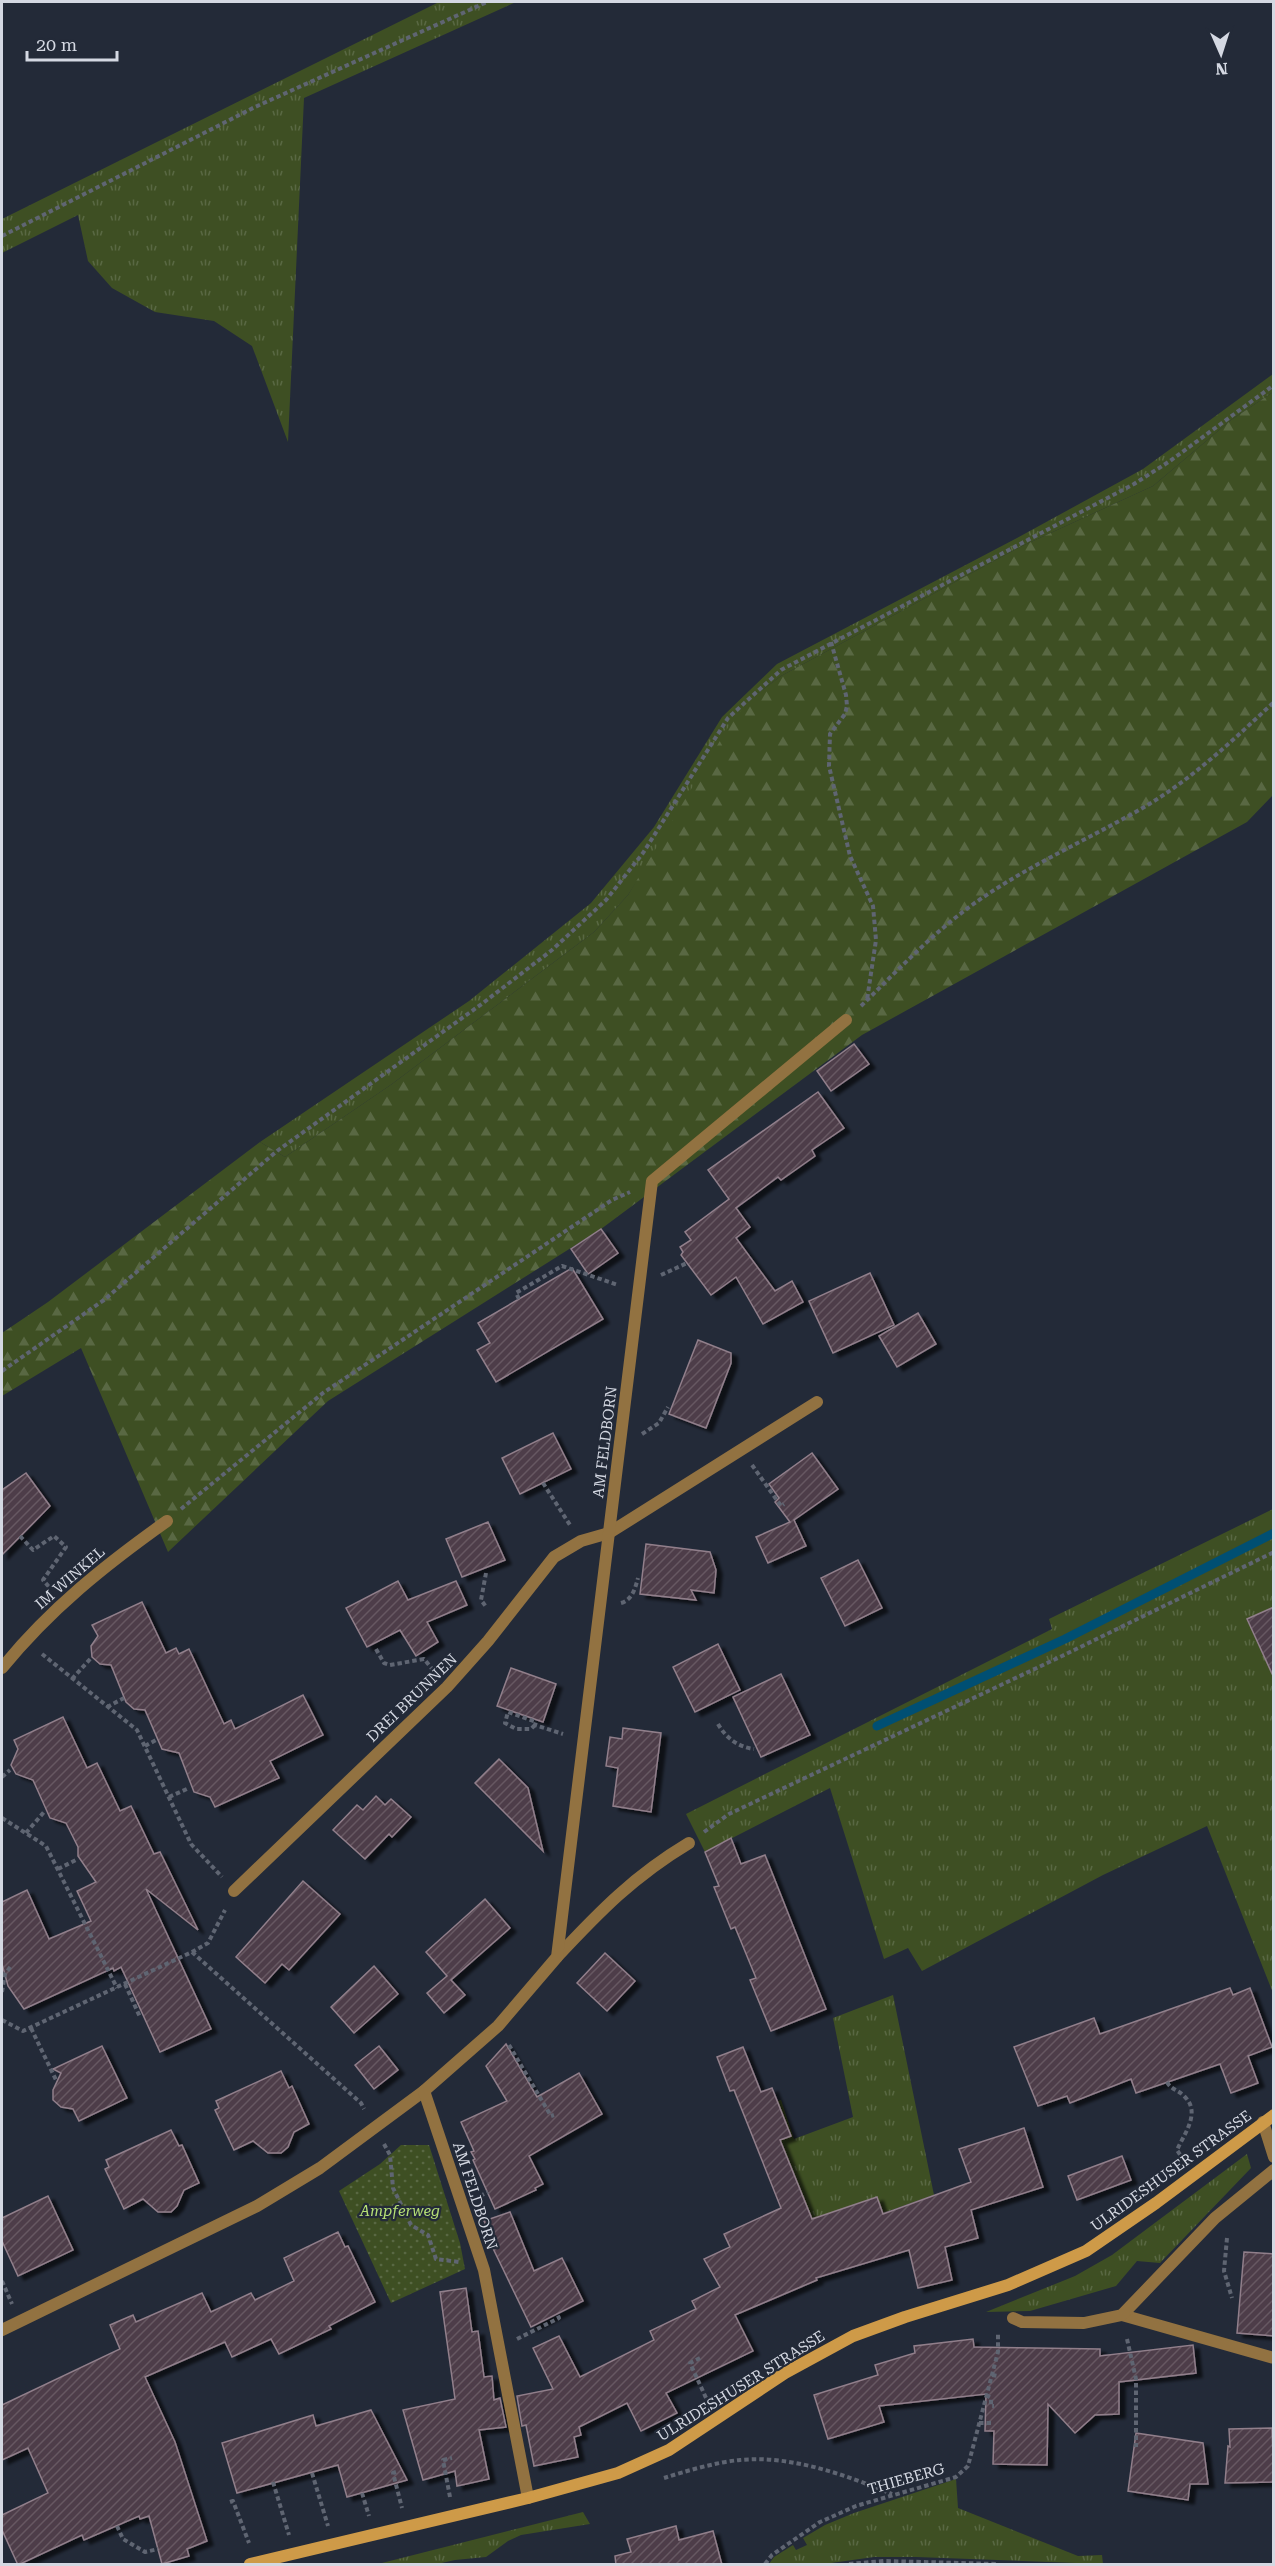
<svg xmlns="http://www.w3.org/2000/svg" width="1275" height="2566" font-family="'Roboto Serif',serif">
<defs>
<pattern id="grass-tufts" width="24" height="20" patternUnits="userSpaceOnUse" patternTransform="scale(1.5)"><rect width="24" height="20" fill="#3e4f23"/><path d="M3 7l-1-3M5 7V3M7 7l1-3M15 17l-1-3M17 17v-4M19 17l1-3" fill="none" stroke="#596843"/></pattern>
<pattern id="forest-firs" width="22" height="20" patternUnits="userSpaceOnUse" patternTransform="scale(1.5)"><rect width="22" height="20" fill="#3e4f23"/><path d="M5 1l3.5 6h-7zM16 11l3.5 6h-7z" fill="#596843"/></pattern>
<pattern id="park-dots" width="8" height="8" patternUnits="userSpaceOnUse" patternTransform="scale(1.5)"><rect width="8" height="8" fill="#3e4f23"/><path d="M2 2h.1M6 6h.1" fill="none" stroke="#596843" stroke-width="1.8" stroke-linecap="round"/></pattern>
<pattern id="building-hatch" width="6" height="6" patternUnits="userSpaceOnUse" patternTransform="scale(1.5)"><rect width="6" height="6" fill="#4d3d48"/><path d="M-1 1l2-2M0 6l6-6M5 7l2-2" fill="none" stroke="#665862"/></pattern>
<filter id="shadow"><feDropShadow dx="6" dy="4" stdDeviation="1.5" flood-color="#0009"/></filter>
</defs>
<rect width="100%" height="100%" fill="#232a38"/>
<g fill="url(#grass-tufts)">
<polygon points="439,2 516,2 304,98 288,442 252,346 214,321 155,312 112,288 88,261 78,215 2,253 2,219"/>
<polygon points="1273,374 1273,392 1231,420 1153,486 1020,547 781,676 757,694 628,895 594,932 392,1084 285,1157 260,1142 469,1001 591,903 654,827 722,717 777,664 1017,538 1143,469"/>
<polygon points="1273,1509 1273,1993 1207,1826 1103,1875 922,1971 908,1948 884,1959 830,1788 705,1852 686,1814 1052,1629 1049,1619"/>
<polygon points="893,1995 934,2195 883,2213 877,2197 809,2220 810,2214 766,2104 781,2100 794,2139 853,2117 833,2018"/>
<polygon points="1247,2154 1251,2168 1160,2263 1137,2261 1116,2286 1030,2311 986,2312 1075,2276 1112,2255"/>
<polygon points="956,2479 958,2508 1078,2556 1102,2555 1103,2564 916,2557 874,2557 824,2564 769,2564 774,2557 793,2545 796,2550 807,2545 803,2538 825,2525 854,2513"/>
<polygon points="583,2512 590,2524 521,2535 508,2541 486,2557 455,2560 437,2564 378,2564"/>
</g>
<polygon fill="url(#forest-firs)" points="1273,392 1273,795 1247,822 862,1035 601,1229 328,1401 168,1552 81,1348 2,1396 2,1333 48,1302 260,1142 285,1157 392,1084 594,932 628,895 733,719 757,694 781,676 1020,547 1153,486 1231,420"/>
<polygon fill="url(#park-dots)" points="401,2145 429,2145 460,2243 465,2269 391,2303 339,2191 380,2164"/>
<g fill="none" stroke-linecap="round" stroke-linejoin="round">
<polyline stroke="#004f73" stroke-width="9" points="877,1726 1065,1639 1274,1533"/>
</g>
<g fill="url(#building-hatch)" stroke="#917f8b" stroke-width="1.5" filter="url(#shadow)">
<polygon points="854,1044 869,1064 831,1091 817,1071"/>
<polygon points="818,1092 844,1128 812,1150 815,1156 781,1180 778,1177 736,1208 750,1227 736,1238 775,1291 792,1281 803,1302 763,1324 736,1277 711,1295 681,1255 683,1252 680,1247 691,1240 685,1232 729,1199 708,1170"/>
<polygon points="601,1229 618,1253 588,1274 571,1249"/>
<polygon points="572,1268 603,1319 496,1382 477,1350 490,1343 478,1323"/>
<polygon points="870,1273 894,1325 833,1353 809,1301"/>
<polygon points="918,1313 936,1344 897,1367 879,1336"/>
<polygon points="698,1340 731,1353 731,1363 706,1428 669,1414"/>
<polygon points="553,1433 571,1469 520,1494 502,1458"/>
<polygon points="812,1453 838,1489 794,1520 806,1546 768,1563 756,1537 790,1522 775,1502 779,1498 769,1484"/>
<polygon points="26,1473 50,1506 2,1555 2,1490"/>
<polygon points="488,1522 505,1560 462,1577 446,1539"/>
<polygon points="646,1544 710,1552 716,1570 714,1593 691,1590 696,1600 640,1594"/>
<polygon points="858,1560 882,1608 845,1626 821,1578"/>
<polygon points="398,1581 408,1600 456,1581 467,1605 427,1622 438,1642 416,1656 400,1630 367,1647 346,1608"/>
<polygon points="142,1602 166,1653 176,1648 179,1654 189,1649 224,1724 231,1720 235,1729 303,1695 323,1735 270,1761 279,1778 215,1807 210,1797 194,1792 179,1753 162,1749 145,1710 134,1709 126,1702 111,1665 100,1664 92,1657 91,1646 98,1636 92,1625"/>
<polygon points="1274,1607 1274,1678 1247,1619"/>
<polygon points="718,1644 740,1690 695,1712 673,1667"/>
<polygon points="511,1668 556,1684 543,1722 497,1706"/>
<polygon points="781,1674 810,1735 761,1757 733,1697"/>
<polygon points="63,1717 87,1768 97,1763 120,1811 131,1806 154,1854 160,1852 198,1930 146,1889 211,2029 160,2052 121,1967 114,1971 113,1968 24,2009 8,1986 2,1964 2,1902 27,1890 49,1939 91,1921 77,1891 96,1882 78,1856 78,1847 66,1823 50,1818 33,1780 16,1774 11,1765 18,1749 14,1740"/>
<polygon points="623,1728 661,1733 651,1812 613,1806 618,1768 606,1766 610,1737 622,1739"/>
<polygon points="499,1759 528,1788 543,1851 475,1783"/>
<polygon points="376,1796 385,1805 391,1799 411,1817 392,1837 389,1834 365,1859 333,1830 357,1805 363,1810"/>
<polygon points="731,1838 741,1864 765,1855 826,2009 771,2031 750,1980 756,1978 735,1927 731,1929 714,1887 719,1886 705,1852"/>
<polygon points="303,1881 340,1914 289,1970 282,1964 265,1983 236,1957"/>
<polygon points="485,1899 510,1928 451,1980 465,1995 444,2013 427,1993 447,1976 426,1952"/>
<polygon points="605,1953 635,1981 607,2011 577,1983"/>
<polygon points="374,1966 398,1994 354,2033 331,2007"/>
<polygon points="1230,1988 1233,1995 1250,1988 1272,2047 1248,2056 1258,2083 1231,2093 1220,2064 1136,2093 1131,2079 1070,2103 1067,2096 1038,2106 1014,2047 1094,2018 1100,2034"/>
<polygon points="506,2044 537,2097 579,2073 602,2114 529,2156 543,2184 535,2188 536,2190 495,2209 473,2160 475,2159 471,2152 474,2151 461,2122 507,2101 486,2066"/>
<polygon points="102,2046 127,2098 79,2121 73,2109 61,2107 53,2100 53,2090 61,2073 53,2069"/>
<polygon points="379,2046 398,2070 374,2089 355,2065"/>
<polygon points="743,2047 761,2092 772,2088 791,2136 780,2140 812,2219 877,2197 883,2214 971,2182 959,2149 1024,2128 1043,2187 971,2210 978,2238 945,2247 952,2280 918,2288 909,2250 816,2278 817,2280 735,2315 753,2351 666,2393 677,2413 641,2431 627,2403 579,2427 581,2435 574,2437 578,2457 534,2466 526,2425 522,2426 517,2396 553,2389 533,2348 559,2336 580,2377 654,2340 650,2331 696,2309 692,2301 720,2287 704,2259 730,2247 724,2234 781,2208 734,2090 730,2091 717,2057"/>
<polygon points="281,2071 289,2088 292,2086 309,2124 294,2132 288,2147 281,2153 268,2153 253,2141 234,2150 215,2110 219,2108 216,2101"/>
<polygon points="171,2130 179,2146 182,2145 199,2183 184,2190 177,2206 171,2212 158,2212 143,2199 124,2209 105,2169 109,2167 106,2160"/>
<polygon points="1122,2156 1131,2180 1077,2200 1068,2176"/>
<polygon points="48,2196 73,2250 18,2276 2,2241 2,2218"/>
<polygon points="510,2212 534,2271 562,2258 583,2301 531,2327 487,2236 490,2235 484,2221"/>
<polygon points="338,2232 345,2247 348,2246 375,2302 329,2326 331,2329 279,2354 271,2339 232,2357 225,2342 145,2377 175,2442 207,2541 187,2549 189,2556 162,2564 149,2516 140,2519 139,2516 84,2540 82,2535 18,2565 2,2530 2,2515 48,2493 28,2448 2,2460 2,2405 120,2349 110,2325 133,2315 136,2322 202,2293 211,2312 251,2293 255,2300 294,2281 284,2258"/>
<polygon points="1244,2252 1274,2254 1274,2336 1237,2333"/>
<polygon points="466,2288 472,2332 478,2331 484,2377 492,2376 494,2400 500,2398 506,2427 479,2430 489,2479 457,2486 455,2471 423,2480 403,2410 455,2399 440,2292"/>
<polygon points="973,2339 974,2347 1100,2349 1100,2356 1193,2345 1196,2373 1119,2382 1119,2414 1095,2415 1075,2433 1048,2404 1047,2465 993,2464 994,2431 985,2431 986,2394 879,2406 884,2422 828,2439 814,2395 878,2375 875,2365 915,2353 914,2346"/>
<polygon points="371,2410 407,2480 347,2497 338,2465 237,2493 222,2443 313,2415 316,2426"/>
<polygon points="1272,2428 1274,2482 1225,2483 1228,2446 1230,2447 1229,2429"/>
<polygon points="1136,2433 1203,2443 1208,2484 1190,2484 1188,2500 1128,2491"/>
<polygon points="676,2526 679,2540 713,2531 722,2565 616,2565 615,2556 631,2552 627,2539"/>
</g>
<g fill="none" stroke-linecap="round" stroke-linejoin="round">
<g stroke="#5f6572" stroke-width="4" stroke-dasharray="4.5 3" stroke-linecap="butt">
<polyline points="2,236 255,107 487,2"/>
<polyline points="831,642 846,695 847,706 845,714 830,734 829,766 850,856 873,906 876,940 867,1000"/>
<path d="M861,1006C897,971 932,934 972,905C1025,867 1083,842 1139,810C1189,782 1231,742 1274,702"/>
<polyline points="661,1275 687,1263"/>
<polyline points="519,1299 516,1293 562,1266 618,1285"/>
<polyline points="2,1371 104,1300 277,1151 483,1003 552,950 606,900 643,853 728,718 781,670 1134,484 1170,461 1274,385"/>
<polyline points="642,1434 659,1423 668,1407"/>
<polyline points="752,1465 781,1506 784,1504"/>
<polyline points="543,1483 570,1525"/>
<polyline points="181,1509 323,1393 612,1200 630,1192"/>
<polyline points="20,1536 33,1550 54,1536 66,1547 43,1580 50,1588"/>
<polyline points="486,1573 481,1600 487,1608"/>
<path d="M621,1603C632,1600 635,1589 638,1578"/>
<polyline points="376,1649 384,1663 390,1665 424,1659 433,1670"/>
<polyline points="42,1654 137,1730 191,1844 222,1877"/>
<polyline points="72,1679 91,1658"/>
<polyline points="107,1707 124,1698"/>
<path d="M718,1724C726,1738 738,1747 754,1749"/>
<polyline points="535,1725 531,1729 516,1729 505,1723 508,1712 536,1722 535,1725 563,1734"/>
<polyline points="145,1746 156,1740"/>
<polyline points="2,1777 10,1770"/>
<polyline points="169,1797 189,1788"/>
<polyline points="2,1818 46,1846 117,1988"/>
<polyline points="704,1832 729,1814 1062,1656 1274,1552"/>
<polyline points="26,1833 44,1812"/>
<polyline points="58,1869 78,1859"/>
<polyline points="192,1952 361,2103 364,2109"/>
<polyline points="125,1984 140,2017"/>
<polyline points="2,1992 5,1974 11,1966"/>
<polyline points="2,2020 23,2031 192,1952 208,1943 225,1910"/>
<polyline points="31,2028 57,2082"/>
<polyline points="509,2045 551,2116 554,2115"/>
<path d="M1167,2082C1171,2090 1179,2090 1185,2097C1201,2113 1184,2134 1177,2150L1183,2159"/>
<polyline points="384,2144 390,2155 393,2188 411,2225 428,2235 436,2259 459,2262"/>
<polyline points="480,2196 488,2192"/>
<polyline points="1227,2238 1224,2271 1232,2298"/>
<polyline points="2,2281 12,2304"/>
<polyline points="517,2339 559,2318 557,2314"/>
<polyline points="1127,2339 1136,2379 1136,2447"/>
<polyline points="700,2358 690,2363 707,2400"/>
<polyline points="992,2375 998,2376"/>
<polyline points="986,2395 991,2398 991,2406 994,2406"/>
<polyline points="979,2423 994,2423"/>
<polyline points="396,2472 393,2473 402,2508"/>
<polyline points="312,2473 328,2526"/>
<path d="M664,2478C686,2471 717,2462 740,2460C791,2455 846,2475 892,2494"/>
<polyline points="273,2482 289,2535"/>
<polyline points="362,2493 369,2516"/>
<polyline points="450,2497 443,2460 452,2458"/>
<polyline points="230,2502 233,2501 249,2543"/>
<polyline points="117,2526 123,2539 145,2552 158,2549"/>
<polyline points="765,2564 772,2555 820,2522 856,2506 956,2477 968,2466 998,2352 998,2334"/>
<polyline points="849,2564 884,2561 998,2564"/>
</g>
<g stroke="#927241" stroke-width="12">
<polyline points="609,1533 817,1402"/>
<polyline points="1263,2122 1274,2157"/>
<polyline points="1122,2315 1274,2358"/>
<polyline points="1013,2318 1022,2322 1084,2323 1122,2315 1215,2218 1274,2170"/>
</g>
<g stroke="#927241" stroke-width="12">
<path d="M2,1668C50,1609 105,1565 167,1521"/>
<polyline points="234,1891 447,1687 488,1641 554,1557 581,1541 609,1533"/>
<path d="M557,1957C600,1911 634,1876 689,1843"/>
<polyline points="2,2330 257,2206 320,2168 424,2091"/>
<polyline points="528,2498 484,2270 424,2091 498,2026 557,1957 652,1181 846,1020"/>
</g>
<polyline stroke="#ce9a48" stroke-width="12" points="250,2564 528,2498 618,2473 669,2450 785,2373 853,2336 905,2317 1008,2285 1086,2251 1156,2203 1274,2115"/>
</g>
<g text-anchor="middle" stroke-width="4.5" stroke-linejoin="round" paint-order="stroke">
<g font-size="15" fill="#d4d8e2" stroke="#232a38">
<text transform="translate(605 1442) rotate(-83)" y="5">AM FELDBORN</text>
<text transform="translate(70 1578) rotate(-41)" y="5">IM WINKEL</text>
<text transform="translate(412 1698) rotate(-44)" y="5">DREI BRUNNEN</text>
<text transform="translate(1171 2171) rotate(-36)" y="5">ULRIDESHUSER STRASSE</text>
<text transform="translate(475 2196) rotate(72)" y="5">AM FELDBORN</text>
<text transform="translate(741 2386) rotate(-32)" y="5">ULRIDESHUSER STRASSE</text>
<text transform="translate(906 2479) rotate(-16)" y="5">THIEBERG</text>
</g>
<g font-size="15" font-style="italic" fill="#b6e075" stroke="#232a38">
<text x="400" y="2216">Ampferweg</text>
</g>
</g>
<rect width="1275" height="2566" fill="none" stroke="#d4d8e2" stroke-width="6"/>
<g transform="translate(1221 54) rotate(177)" stroke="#232a38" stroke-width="4.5" paint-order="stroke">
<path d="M0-4.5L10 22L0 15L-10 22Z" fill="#d4d8e2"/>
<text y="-9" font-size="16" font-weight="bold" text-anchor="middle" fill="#d4d8e2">N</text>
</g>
<path d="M27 51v9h90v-9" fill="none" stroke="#d4d8e2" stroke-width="3"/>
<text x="36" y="51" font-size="18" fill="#d4d8e2" stroke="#232a38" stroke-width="4.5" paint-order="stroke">20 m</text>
</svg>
